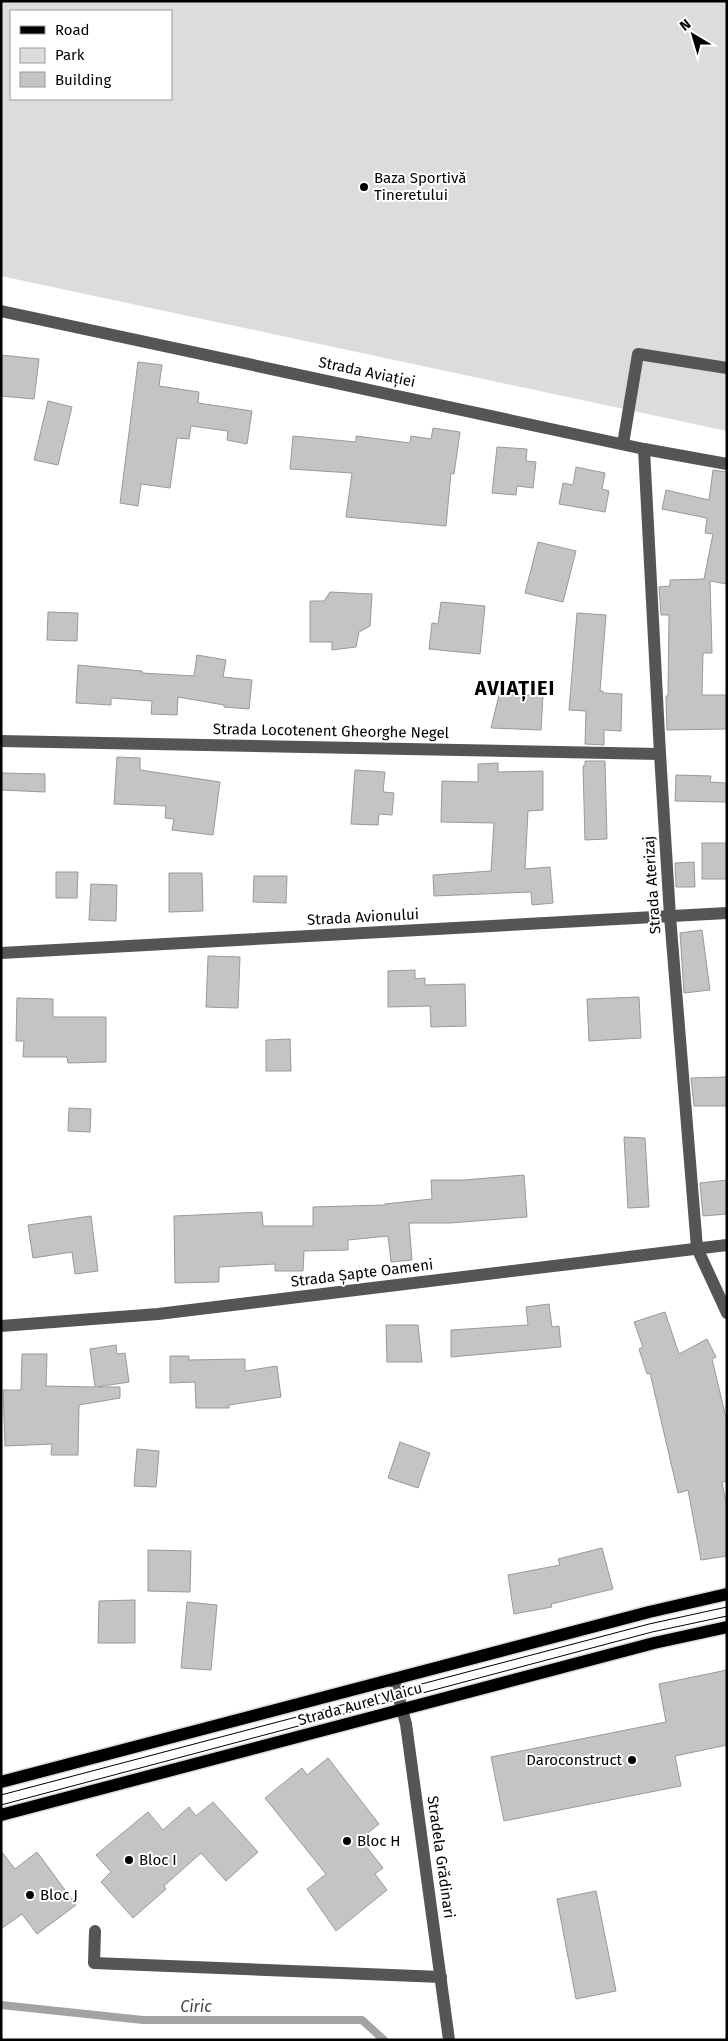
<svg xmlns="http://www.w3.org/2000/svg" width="728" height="2041" font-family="'Fira Sans',sans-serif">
<rect width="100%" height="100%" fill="#fff"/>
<path fill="#dcdcdc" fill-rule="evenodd" d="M1,1H727V431L1,276ZM11,11H171V99H11Z"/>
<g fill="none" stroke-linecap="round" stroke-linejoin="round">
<polyline stroke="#a3a3a3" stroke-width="8" points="1,2005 143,2020 362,2020 384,2040"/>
</g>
<g fill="#c4c4c4" stroke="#999">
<polygon points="1,355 39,359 34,399 1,396"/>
<polygon points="138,362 162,365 159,386 199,392 198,403 252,411 247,444 227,440 228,431 191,426 189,439 177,438 170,488 141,484 138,506 120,503"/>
<polygon points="48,401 72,407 58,465 34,460"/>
<polygon points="433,428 460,432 454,474 451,473 446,526 346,517 352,473 290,469 293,436 356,442 356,436 410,443 411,436 431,439"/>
<polygon points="497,447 527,449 526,461 536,462 533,488 517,486 516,495 492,493"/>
<polygon points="576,467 605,473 602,489 609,491 605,512 559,504 563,483 573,485"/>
<polygon points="713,470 727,472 727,584 710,581 712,653 703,653 702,695 727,695 727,729 667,730 666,696 668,696 669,615 661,615 659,587 670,586 670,580 704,579 713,534 705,533 707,518 662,509 666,490 709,500"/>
<polygon points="538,542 576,551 563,602 525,593"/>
<polygon points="330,592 372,594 370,626 359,632 356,647 332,650 332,642 310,642 310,601 324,601"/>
<polygon points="441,602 485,606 480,654 429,649 432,623 438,624"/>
<polygon points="48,612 78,613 77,641 47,640"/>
<polygon points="577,613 606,615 600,691 603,691 603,693 622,694 621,731 604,730 604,745 585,744 586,711 569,710"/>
<polygon points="197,655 226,660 223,677 252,680 249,709 224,707 224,705 178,697 177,715 151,714 152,701 111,698 111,705 76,703 78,665 142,671 142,673 194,676"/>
<polygon points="499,695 543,695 541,730 491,728"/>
<polygon points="117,757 140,758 140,770 220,782 213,835 172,830 174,819 165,818 166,806 114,804"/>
<polygon points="585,761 605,761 607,839 585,840 583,766 585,766"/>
<polygon points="498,763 498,772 543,771 543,810 528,811 525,869 550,867 553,903 532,905 531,892 434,896 433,875 491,871 494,823 441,822 442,781 478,782 478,764"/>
<polygon points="355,770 385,772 383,792 394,793 392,815 379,814 378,825 351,824"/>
<polygon points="1,773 45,774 45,792 1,790"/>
<polygon points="676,775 711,776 710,782 727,783 727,802 675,801"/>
<rect x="702" y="843" width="25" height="36"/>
<polygon points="694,862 695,887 676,887 675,863"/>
<polygon points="56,872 78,872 77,898 56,898"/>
<polygon points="169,873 202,873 203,911 169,912"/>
<polygon points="254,876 287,876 286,903 253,902"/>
<polygon points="91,884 117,885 116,921 89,920"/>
<polygon points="702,930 710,990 684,993 680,933"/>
<polygon points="208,956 240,957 238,1008 206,1007"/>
<polygon points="415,970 415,979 425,978 425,985 465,984 466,1026 431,1027 430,1006 388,1007 388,971"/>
<polygon points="639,997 641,1038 589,1041 587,999"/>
<polygon points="17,998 53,999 53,1017 106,1017 106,1062 68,1063 67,1057 23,1057 24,1041 16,1041"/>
<polygon points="290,1039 291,1071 266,1071 266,1040"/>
<polygon points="727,1077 727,1106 694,1106 691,1078"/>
<polygon points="69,1108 91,1109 90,1132 68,1131"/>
<polygon points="624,1137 645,1138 649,1207 628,1208"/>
<polygon points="524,1175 527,1217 450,1223 409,1223 412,1260 391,1262 388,1236 348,1240 348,1250 304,1251 303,1271 275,1271 275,1264 219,1267 219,1282 175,1283 174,1216 262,1212 263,1226 313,1226 313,1207 385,1205 385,1204 432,1199 431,1180 464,1180"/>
<polygon points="727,1180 727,1214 703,1216 700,1183"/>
<polygon points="91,1216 98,1271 75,1274 72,1252 33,1258 28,1225"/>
<polygon points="549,1304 552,1327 559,1326 561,1347 451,1357 451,1330 528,1325 526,1307"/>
<polygon points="665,1312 679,1354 707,1339 716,1357 712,1359 727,1422 727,1481 722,1482 727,1509 727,1556 701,1560 688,1490 678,1493 650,1373 647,1374 639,1349 643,1347 634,1322"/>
<polygon points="386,1325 418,1325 422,1362 387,1362"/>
<polygon points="116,1345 117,1354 125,1353 129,1382 97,1387 120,1387 120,1398 79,1405 78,1455 51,1455 52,1444 5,1446 3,1390 21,1390 22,1354 47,1354 46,1386 95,1387 90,1349"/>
<polygon points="170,1356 189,1356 189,1360 245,1359 245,1371 277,1366 281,1397 229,1405 229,1408 196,1408 195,1382 170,1383"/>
<polygon points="400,1442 430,1453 418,1488 388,1478"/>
<polygon points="137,1449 159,1451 156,1487 134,1486"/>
<polygon points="602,1548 613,1589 551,1604 552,1607 514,1614 508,1575 560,1565 558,1559"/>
<polygon points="148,1550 191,1551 190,1592 148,1591"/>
<polygon points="135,1600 135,1643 98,1643 99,1601"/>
<polygon points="187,1602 217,1605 211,1670 181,1668"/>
<polygon points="727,1670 727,1745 675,1756 681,1786 504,1821 491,1757 666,1722 659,1684"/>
<polygon points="328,1758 379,1824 368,1833 372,1838 365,1845 383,1868 375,1874 387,1890 336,1931 307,1889 326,1874 265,1798 302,1768 307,1775"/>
<polygon points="213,1802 258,1852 226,1881 201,1853 164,1886 166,1889 133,1918 101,1882 111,1872 96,1855 148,1812 163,1830 189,1807 196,1816"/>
<polygon points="1,1851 15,1869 37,1852 76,1905 37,1934 22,1914 1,1929"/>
<polygon points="596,1891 616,1991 576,1999 557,1899"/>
</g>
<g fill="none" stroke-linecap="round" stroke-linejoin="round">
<defs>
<g id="major">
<polyline points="1,1782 649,1612 727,1594"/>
<polyline points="1,1815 654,1643 727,1627"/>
</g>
</defs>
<use href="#major" stroke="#dbdbdb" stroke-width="15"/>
<g stroke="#555" stroke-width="12">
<polyline points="1,311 644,449 727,464"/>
<polyline points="623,444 638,354 727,368"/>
<polyline points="644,449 660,754 670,916 697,1248 727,1313"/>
<polyline points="1,741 660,754"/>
<polyline points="1,953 727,913"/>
<polyline points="1,1326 158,1314 727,1245"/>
<polyline points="394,1680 406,1724 449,2040"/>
<polyline points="95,1931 94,1963 441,1977"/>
</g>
<use href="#major" stroke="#000" stroke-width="12"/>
<g stroke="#000" stroke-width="1">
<polyline points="1,1795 649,1624 727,1607"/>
<polyline points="1,1805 652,1632 727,1616"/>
</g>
</g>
<g fill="#000" stroke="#fff" stroke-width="2">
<circle cx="364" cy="187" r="5"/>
<circle cx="632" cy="1760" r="5"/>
<circle cx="347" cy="1841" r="5"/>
<circle cx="129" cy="1860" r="5"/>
<circle cx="30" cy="1895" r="5"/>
</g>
<g text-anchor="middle" stroke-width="4" stroke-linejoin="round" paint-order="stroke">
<g font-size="15" fill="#000" stroke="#fff" text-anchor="start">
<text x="374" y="183">Baza Sportivă<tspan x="374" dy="17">Tineretului</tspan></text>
<text x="622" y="1765" text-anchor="end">Daroconstruct</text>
<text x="357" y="1846">Bloc H</text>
<text x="139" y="1865">Bloc I</text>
<text x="40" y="1900">Bloc J</text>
</g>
<g font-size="15" fill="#000" stroke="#fff">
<text transform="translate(367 372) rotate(12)" y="5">Strada Aviației</text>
<text transform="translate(331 731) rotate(1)" y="5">Strada Locotenent Gheorghe Negel</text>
<text transform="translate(652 885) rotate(-94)" y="5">Strada Aterizaj</text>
<text transform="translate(363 917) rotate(-3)" y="5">Strada Avionului</text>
<text transform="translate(362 1273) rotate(-7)" y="5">Strada Șapte Oameni</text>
<text transform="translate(360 1704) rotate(-15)" y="5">Strada Aurel Vlaicu</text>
<text transform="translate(441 1857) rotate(82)" y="5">Stradela Grădinari</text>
</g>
<g font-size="16" font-style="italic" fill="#444" stroke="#fff">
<text x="196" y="2012">Ciric</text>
</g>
<g font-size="20" font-weight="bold" letter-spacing="1" fill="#000" stroke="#fff">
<text x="515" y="695">AVIAȚIEI</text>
</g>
</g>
<rect width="728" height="2041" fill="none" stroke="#000000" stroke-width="5"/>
<rect x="10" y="10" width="162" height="90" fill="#ffffff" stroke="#999999"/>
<rect x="20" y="26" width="25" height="8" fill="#000000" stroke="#999999"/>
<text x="55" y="35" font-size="15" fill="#000000">Road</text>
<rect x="20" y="48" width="25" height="15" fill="#dcdcdc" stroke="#999999"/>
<text x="55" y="60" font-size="15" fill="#000000">Park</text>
<rect x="20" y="72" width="25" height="15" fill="#c4c4c4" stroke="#999999"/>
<text x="55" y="85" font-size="15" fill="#000000">Building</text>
<g transform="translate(693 35) rotate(322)" stroke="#ffffff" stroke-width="4" paint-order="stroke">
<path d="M0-4L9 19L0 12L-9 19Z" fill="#000000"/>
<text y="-8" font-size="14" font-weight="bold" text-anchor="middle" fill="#000000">N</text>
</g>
</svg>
